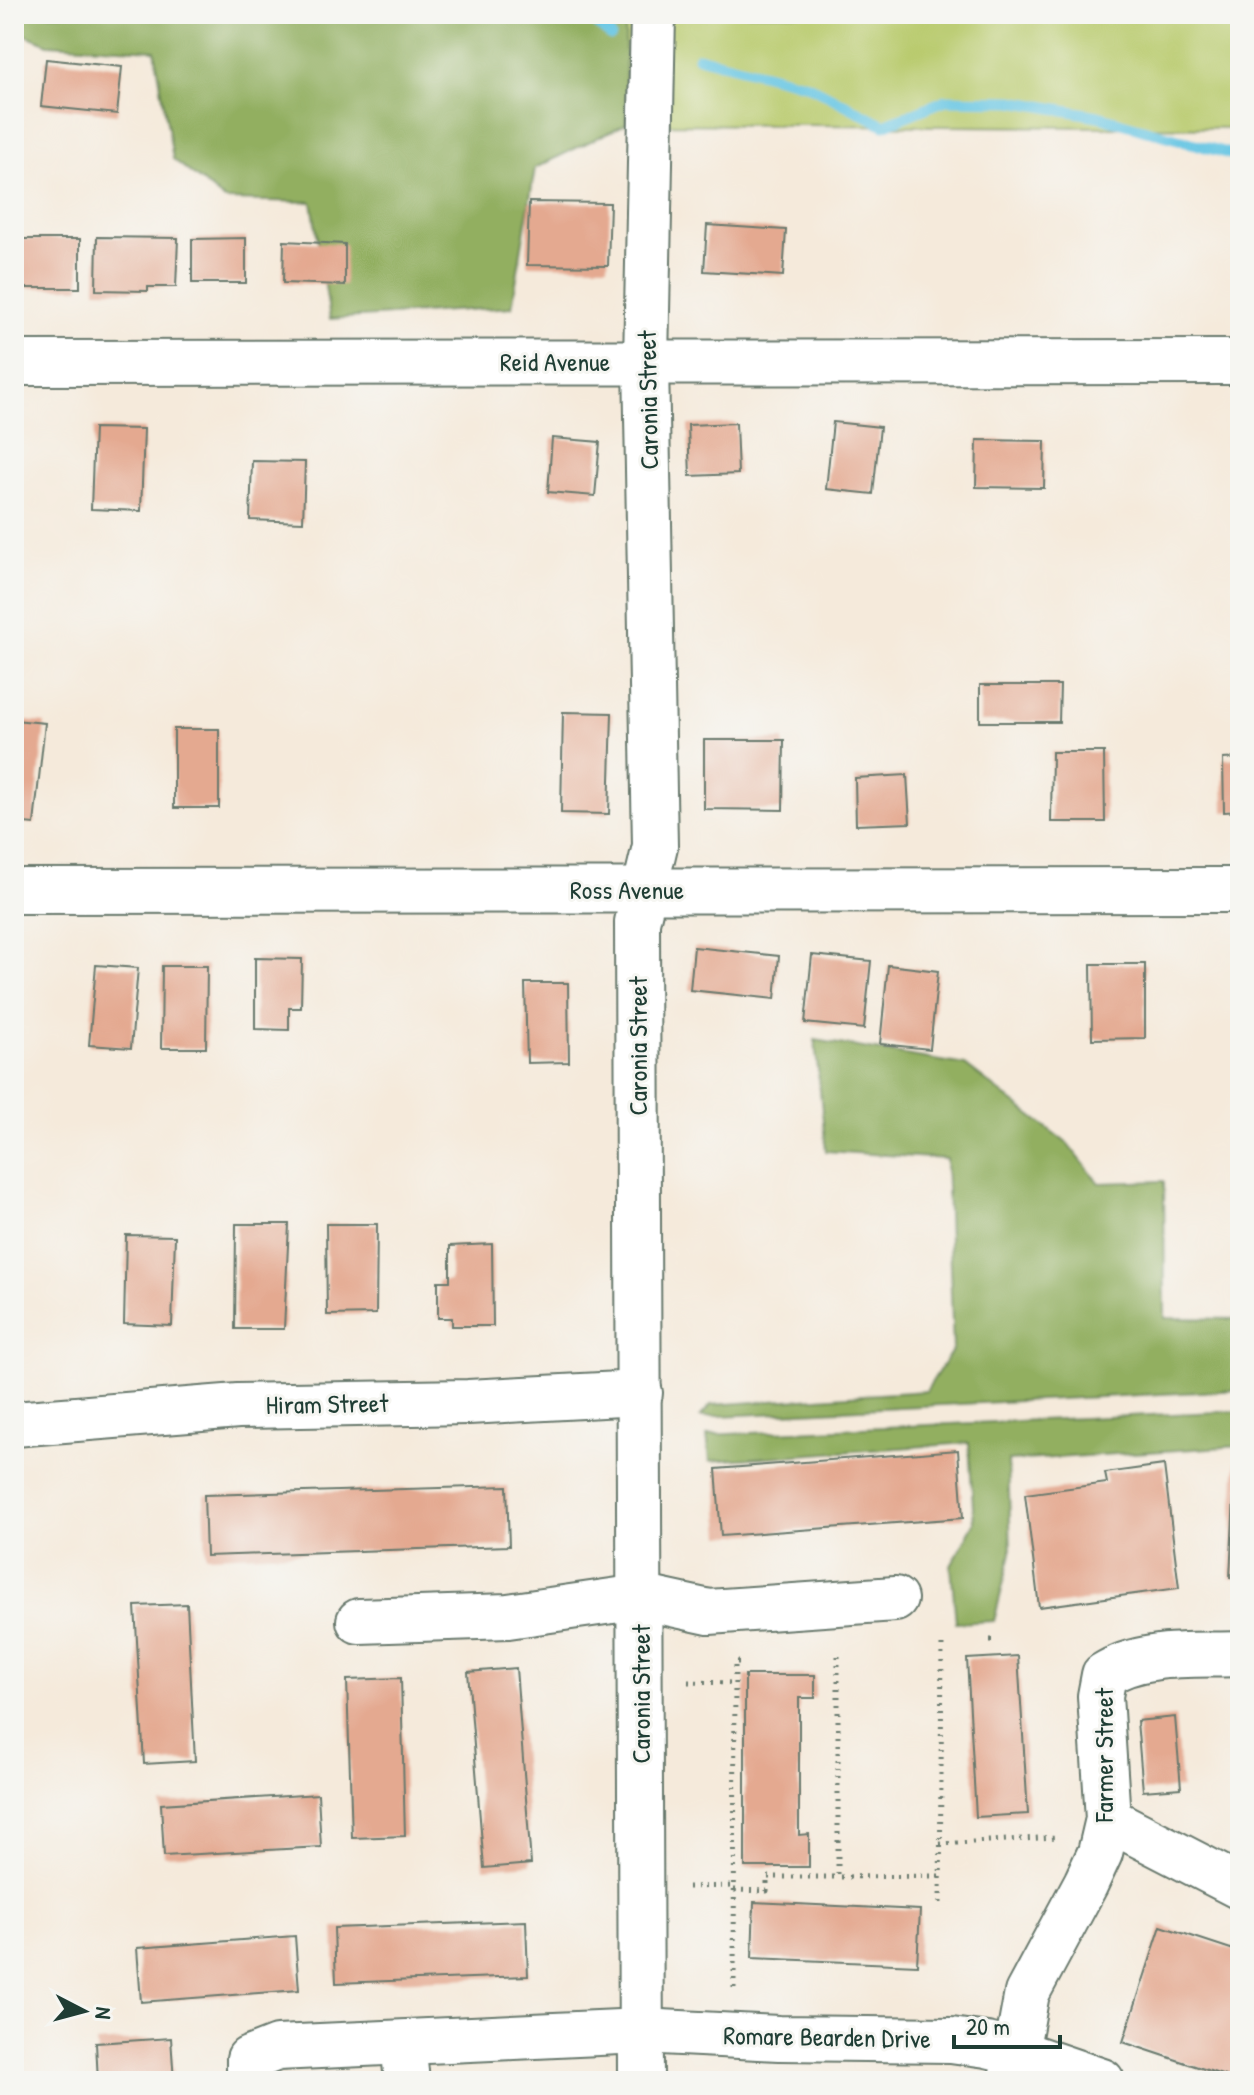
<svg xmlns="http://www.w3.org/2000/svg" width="1254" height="2095" font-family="'Patrick Hand',sans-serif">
<rect width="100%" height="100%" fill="#f6f6f2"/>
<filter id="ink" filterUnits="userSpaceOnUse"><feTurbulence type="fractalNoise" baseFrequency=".0125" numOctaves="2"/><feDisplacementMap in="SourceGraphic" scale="16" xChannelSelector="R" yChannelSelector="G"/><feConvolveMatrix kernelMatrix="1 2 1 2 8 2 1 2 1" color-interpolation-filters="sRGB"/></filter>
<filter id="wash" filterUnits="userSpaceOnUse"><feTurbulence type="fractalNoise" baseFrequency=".006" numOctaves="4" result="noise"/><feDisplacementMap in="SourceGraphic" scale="32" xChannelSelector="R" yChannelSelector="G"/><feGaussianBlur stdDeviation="1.8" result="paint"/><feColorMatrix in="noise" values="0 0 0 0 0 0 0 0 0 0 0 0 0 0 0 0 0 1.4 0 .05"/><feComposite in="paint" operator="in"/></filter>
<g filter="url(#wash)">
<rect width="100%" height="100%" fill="#f5eadb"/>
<polygon fill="#b9cb6e" stroke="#6c8451" stroke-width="2" points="14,14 1240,14 1240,128 210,121 209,22"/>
<g fill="#92af61" stroke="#58764a" stroke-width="2">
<polygon points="14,14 625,14 626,124 535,168 512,307 330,319 312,202 225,200 173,159 155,50 48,44 14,30"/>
<polygon points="815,1040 965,1065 1068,1144 1099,1183 1164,1181 1165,1318 1240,1319 1240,1390 700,1417 711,1405 926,1391 953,1349 946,1159 826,1151"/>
<polygon points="1240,1411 1240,1446 1008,1461 1011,1553 994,1621 956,1623 951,1566 974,1523 969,1443 710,1461 707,1435"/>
</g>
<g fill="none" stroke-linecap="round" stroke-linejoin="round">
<g stroke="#64c5e3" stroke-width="11">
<polyline points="584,14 611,36"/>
<polyline points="698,57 808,85 884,125 946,100 1012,101 1098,116 1233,155 1240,154"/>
</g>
</g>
<g id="blocks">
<g fill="#e4a990">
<polygon points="46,59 122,67 117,114 41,106"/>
<polygon points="529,202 610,203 608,266 527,265"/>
<polygon points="707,225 786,230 783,276 704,271"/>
<polygon points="97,237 178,238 176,287 148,287 148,291 96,290"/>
<polygon points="246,238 246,283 192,283 192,239"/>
<rect x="14" y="239" width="66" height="49"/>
<polygon points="284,241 345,244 345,285 283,283"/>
<polygon points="833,422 880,427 873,494 826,489"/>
<polygon points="736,423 738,474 690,476 688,425"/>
<polygon points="94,428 144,429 141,511 91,509"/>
<polygon points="552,438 600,442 595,496 548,492"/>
<polygon points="977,440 1045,441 1044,488 976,487"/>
<polygon points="252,461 305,462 303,522 250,520"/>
<polygon points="980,685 1060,685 1059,722 980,722"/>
<polygon points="563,712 612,713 609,814 561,813"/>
<polygon points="14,720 45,723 34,824 14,822"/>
<rect x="174" y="729" width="45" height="79"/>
<polygon points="704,740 784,740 783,810 704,809"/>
<polygon points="1052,752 1104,752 1105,822 1051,822"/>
<polygon points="1240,758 1240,811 1224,812 1223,759"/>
<polygon points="907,775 910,823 856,825 855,778"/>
<polygon points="694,947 779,956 775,999 690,990"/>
<polygon points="812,955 871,961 864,1029 805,1023"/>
<polygon points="255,958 302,959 301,1008 289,1008 289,1030 255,1029"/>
<polygon points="1091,964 1145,964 1145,1038 1092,1039"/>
<polygon points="96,965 138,968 131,1048 89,1045"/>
<polygon points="888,965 938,971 930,1049 880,1044"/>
<polygon points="162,966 207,966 206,1048 161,1048"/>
<polygon points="525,983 568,983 569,1062 527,1063"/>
<polygon points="236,1224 289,1224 284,1329 235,1329"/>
<polygon points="326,1224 377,1224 376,1314 327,1315"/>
<polygon points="126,1235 175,1236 172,1326 124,1324"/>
<polygon points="492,1244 493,1326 452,1326 452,1318 438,1318 438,1281 450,1281 450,1246"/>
<polygon points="958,1450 963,1518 721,1536 716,1469"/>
<polygon points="1236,1454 1240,1454 1240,1579 1230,1578"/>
<polygon points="1164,1465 1179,1588 1039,1607 1025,1494 1107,1483 1105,1473"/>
<polygon points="507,1486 509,1546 206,1556 204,1495"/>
<polygon points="187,1604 195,1761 144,1764 135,1606"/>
<polygon points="1018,1656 1028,1814 976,1817 967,1659"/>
<polygon points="516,1668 531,1864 484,1868 468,1672"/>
<polygon points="745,1675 815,1675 815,1698 799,1698 799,1835 809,1834 809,1867 745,1867"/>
<polygon points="401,1678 405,1836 352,1838 347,1680"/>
<polygon points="1175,1717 1181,1788 1143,1791 1137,1721"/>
<polygon points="318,1794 321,1847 164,1856 161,1804"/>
<polygon points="754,1902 920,1910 917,1965 752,1958"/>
<polygon points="526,1921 528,1976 336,1983 334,1928"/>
<polygon points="1161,1926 1240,1952 1240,2081 1123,2042"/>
<polygon points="295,1936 299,1990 141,2002 137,1948"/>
<polygon points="171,2038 174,2081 98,2081 96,2043"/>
</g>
</g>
</g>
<g filter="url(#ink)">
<use href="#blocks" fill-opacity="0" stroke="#6a7a6e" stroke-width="2"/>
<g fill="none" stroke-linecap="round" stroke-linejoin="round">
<defs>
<g id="minor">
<polyline points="14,363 1240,362"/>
<polyline points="14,891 1240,890"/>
<polyline points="14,1424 238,1406 468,1402 640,1393"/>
<polyline points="359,1621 508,1616 640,1597 709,1612 895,1599"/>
<polyline points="1108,1819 1240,1887"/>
<polyline points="403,2043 407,2081"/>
<path d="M1011,2080L1027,1993L1086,1883L1100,1853L1108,1819L1100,1696L1104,1675C1142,1650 1196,1656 1240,1654"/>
<polyline points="249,2081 249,2059 277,2048 641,2031 779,2038 951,2040 987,2045 1017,2052 1102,2081"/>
<polyline points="641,2081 637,922 655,846 646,362 653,14"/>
</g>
</defs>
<use href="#minor" stroke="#6a7a6e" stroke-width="48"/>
<g stroke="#6a7a6e" stroke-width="5" stroke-dasharray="2 6" stroke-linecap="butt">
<polyline points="990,1640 997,1640"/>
<polyline points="838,1656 838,1877 940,1876"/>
<polyline points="688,1682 735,1683"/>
<polyline points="940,1844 1056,1837"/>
<polyline points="688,1887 734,1886"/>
<polyline points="734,1890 767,1891 767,1877 838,1877"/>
<polyline points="940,1903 942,1643"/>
<polyline points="734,1988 735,1662 740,1662"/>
</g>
<use href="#minor" stroke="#fff" stroke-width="44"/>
</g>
</g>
<g text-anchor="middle" stroke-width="6" stroke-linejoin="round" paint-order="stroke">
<g font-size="26" fill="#1f3d34" stroke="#f6f6f2">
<text x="555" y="371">Reid Avenue</text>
<text transform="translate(648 400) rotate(-91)" y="9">Caronia Street</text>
<text x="627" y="899">Ross Avenue</text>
<text transform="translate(638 1046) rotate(-90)" y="9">Caronia Street</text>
<text transform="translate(327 1404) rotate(-1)" y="9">Hiram Street</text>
<text transform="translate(641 1694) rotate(-90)" y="9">Caronia Street</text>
<text transform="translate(1104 1755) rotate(-90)" y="9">Farmer Street</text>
<text transform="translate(827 2037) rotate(1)" y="9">Romare Bearden Drive</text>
</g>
</g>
<rect width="1254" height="2095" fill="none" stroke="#f6f6f2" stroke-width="48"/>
<g transform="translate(84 2011) rotate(96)" stroke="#f6f6f2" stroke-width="6" paint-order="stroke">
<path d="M0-6L14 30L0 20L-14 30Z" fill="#1f3d34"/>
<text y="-12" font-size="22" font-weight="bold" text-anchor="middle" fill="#1f3d34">N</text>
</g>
<path d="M954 2035v12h106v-12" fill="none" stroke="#1f3d34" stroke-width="4"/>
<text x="966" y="2035" font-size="24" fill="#1f3d34" stroke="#f6f6f2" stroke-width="6" paint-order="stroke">20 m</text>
</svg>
